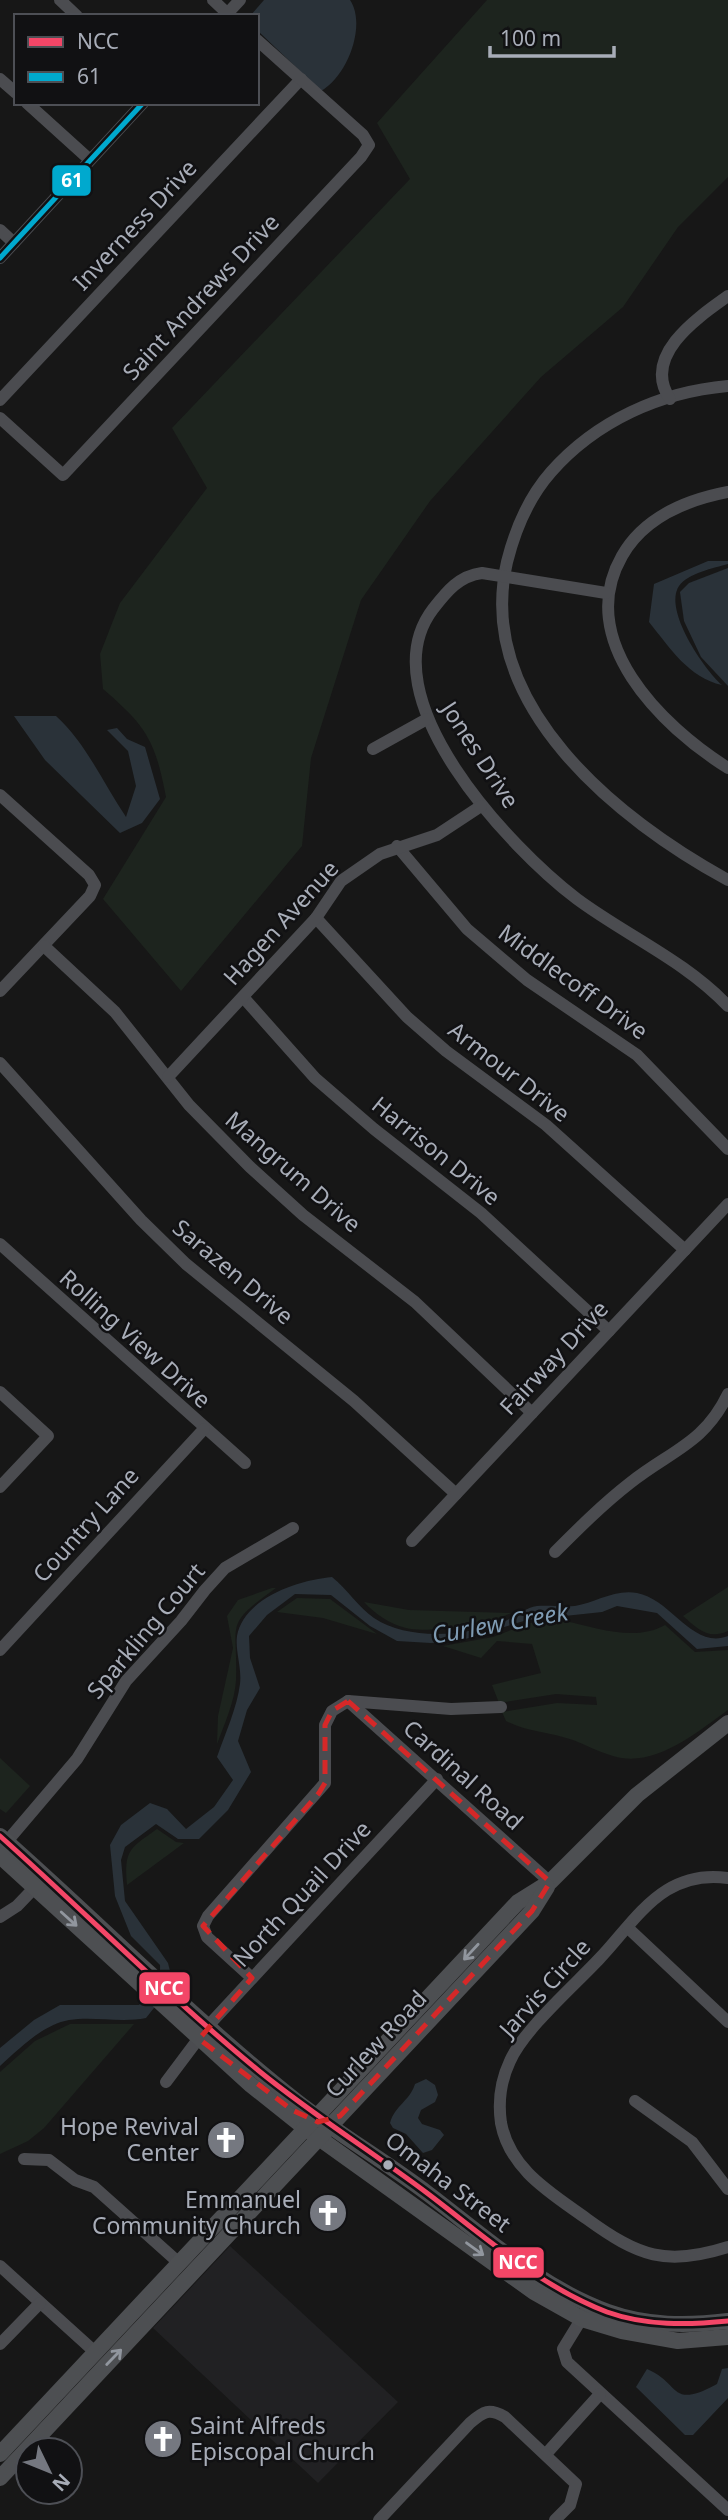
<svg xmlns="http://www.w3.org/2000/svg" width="728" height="2520" font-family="'Noto Sans',sans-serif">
<rect width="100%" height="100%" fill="#171717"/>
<polygon fill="#212123" points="230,2246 398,2402 318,2483 153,2328"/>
<g fill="#1d241e">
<path d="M487,0H728V177L678,227L623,307L541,377L430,501L361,600L311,758L302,846L181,991L103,899L166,797C155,740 147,727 103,689L100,654L120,603L207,488L172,428L410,179L377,123Z"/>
<path d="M728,1587V1631C708,1640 698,1629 683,1616Z"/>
<path d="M272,1588H276C223,1626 238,1621 236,1680C235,1701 224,1725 217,1744L218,1716L233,1648L227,1616L238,1600Z"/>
<polygon points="297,1598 330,1599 377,1634 323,1618 277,1612"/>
<path d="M364,1602L409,1610L511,1613C491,1623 427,1634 406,1628C390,1624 375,1614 364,1602Z"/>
<path d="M565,1621C597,1628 635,1642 665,1625L695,1652L728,1650V1710C697,1732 654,1769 613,1756C599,1752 586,1745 573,1740C550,1732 527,1732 506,1721L502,1712L557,1703L597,1705L596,1697L556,1694L499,1703L492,1685L541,1673L532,1644L497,1641L481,1658L443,1646L493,1637L529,1623Z"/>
<polygon points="0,1758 30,1786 6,1813 0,1809"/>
<path d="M157,1829L176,1842L184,1843L127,1885C124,1850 129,1849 157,1829Z"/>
<polygon points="70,2024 134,2024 44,2128 28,2141 0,2154 0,2072 35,2041"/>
</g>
<g fill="#2a3239">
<path d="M264,0H350C367,25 347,77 321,91L257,30V16H250Z"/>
<path d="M708,561H728V564C714,568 688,573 679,586C663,610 704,669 722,685C689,678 670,648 649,622L654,584Z"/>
<polygon points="728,568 728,686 701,657 684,621 680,592 689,583"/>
<path d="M14,716H56C86,743 103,783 126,817L136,786L128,751L107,730L117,728L127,739L145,747L160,799L142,823L120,833L45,760Z"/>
<path d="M332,1577C347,1589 359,1608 374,1618C408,1641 466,1636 503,1622C514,1617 525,1608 537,1606C549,1605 562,1607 575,1606C595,1603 614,1589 637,1593C671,1599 693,1650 728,1636V1646L697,1649L657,1613L617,1606L602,1612L527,1620L459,1641L431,1643L397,1641L370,1626L331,1595L295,1594L267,1615L249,1636L250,1658L260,1688L247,1710L238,1741L251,1772L228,1810L199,1839H178L156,1824L125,1847L121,1860L125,1901L168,1963L172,1979L165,1994L146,2018C121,2023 93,2016 69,2020C42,2025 19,2049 0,2066V2048L34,2020L60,2005H139C151,1992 161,1983 160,1965L131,1936L115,1896L110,1845L121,1825L150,1803L167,1809L186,1829L214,1807L233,1780L217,1757C225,1734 237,1708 240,1684C242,1668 235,1651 237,1636C244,1597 300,1580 332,1577Z"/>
<path d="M426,2079L435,2085L438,2095L435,2102L421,2110L418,2118L422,2124L440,2130L444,2135L432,2150L423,2153L406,2134L393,2128L390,2123C395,2105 410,2101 415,2084Z"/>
<path d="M728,2368V2398L693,2435H685L636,2387L647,2369C681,2383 669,2410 717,2384L722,2369Z"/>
</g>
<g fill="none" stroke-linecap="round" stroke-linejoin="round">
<g stroke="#4b4c50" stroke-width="12">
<polyline points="60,0 77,16"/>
<polyline points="213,0 230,16"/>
<polyline points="225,16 240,0"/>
<polyline points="0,79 16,93"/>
<polyline points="27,103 90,160"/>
<polyline points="0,230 14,243"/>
<polyline points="0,258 143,103"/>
<path d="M728,386C660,392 596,421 551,472C529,497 515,530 507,562C474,705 618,820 728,880"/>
<path d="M670,399C641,356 697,318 728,296"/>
<polyline points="0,400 301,79"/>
<polyline points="0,418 63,475 361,157 369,145 363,135 257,40"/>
<path d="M728,492C686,500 644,517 622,556C574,640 661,726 728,768"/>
<path d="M606,593L482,573C459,576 447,591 433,609C366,697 511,849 577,899C627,936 684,960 728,1006"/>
<polyline points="373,749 427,719"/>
<polyline points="0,795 89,875 95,885 90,896 0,991"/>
<polyline points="397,846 467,929 527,980 637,1055 728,1149"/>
<polyline points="316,918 407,1017 446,1051 546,1125 685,1250"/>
<polyline points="44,946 115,1012 189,1105 250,1167 303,1215 415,1302 532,1413"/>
<polyline points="243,997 315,1078 374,1129 481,1213 609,1331"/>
<polyline points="0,1063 141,1220 186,1264 354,1401 456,1494"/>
<polyline points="168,1077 316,918 341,881 380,854 437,835 481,806"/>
<polyline points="0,1244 245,1463"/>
<polyline points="0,1392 48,1436 0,1487"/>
<polyline points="412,1541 728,1204"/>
<path d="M555,1552C579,1528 603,1504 630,1483C670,1451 704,1444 728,1394"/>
<polyline points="0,1650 204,1429"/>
<polyline points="348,1701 550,1882"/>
<polyline points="3,1846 77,1759 126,1681 181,1621 205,1590 225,1568 293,1528"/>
<path d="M728,1878C707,1875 685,1879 667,1890C641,1906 621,1936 600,1958C575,1985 524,2029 510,2061C501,2080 498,2102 501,2123C510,2170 551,2193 587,2219C638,2256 666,2267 728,2247"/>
<polyline points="0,1917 17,1906 40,1882"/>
<polyline points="628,1928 728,2022"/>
<polyline points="252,1978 207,1937 203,1926 208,1916 325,1783 325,1725 332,1711 348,1701 451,1709 501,1707"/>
<polyline points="166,2082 208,2026 437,1779"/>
<polyline points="635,2101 692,2142 728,2189"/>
<polyline points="24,2159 49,2160 75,2180 94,2187 178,2262"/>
<polyline points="0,2266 95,2352"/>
<polyline points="590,2305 563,2349 567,2362 728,2510"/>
<polyline points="0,2344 40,2303"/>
<polyline points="546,2454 600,2394"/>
<path d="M379,2520L470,2423C484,2411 489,2408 505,2417L576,2484L570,2505L555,2520"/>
</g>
<g stroke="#4d4f52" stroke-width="16">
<path d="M0,1836C99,1923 192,2019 296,2101C338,2134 385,2161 427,2193C484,2236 539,2287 608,2312C647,2326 687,2326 728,2321"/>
<polyline points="0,1856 251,2085 305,2128 534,2292 582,2319 622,2331 678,2341 728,2337"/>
<polyline points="0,2454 518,1902 550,1882 637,1795 728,1723"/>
<polyline points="0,2478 532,1911 547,1887"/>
</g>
<defs>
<path id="bus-1" d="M0,1836C87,1914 169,1997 259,2071C313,2115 371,2151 427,2193C484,2236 539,2286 607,2312C646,2326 688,2325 728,2321"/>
<polyline id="bus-2" points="0,258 143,103"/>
</defs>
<use href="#bus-1" stroke="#111113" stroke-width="10"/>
<use href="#bus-2" stroke="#111113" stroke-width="10"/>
<use href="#bus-1" stroke="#f34667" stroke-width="5"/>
<use href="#bus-2" stroke="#00a9ce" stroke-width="5"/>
</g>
<defs><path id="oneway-shaft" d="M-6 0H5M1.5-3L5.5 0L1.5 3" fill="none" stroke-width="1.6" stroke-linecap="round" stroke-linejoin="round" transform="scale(1.75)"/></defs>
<g stroke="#91969e">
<use href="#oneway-shaft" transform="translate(69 1919) rotate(42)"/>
<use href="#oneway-shaft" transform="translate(471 1952) rotate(133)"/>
<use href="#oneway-shaft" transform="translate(475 2249) rotate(36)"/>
<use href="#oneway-shaft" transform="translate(114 2357) rotate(-46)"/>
</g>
<path fill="none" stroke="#d62828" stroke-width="5" stroke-dasharray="14 9" stroke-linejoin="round" d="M348,1701L550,1882L532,1911L340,2116L318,2122L292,2110L199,2039L252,1978L203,1926L319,1793L325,1783V1725L332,1711Z"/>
<defs>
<symbol id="church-disc" viewBox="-11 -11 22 22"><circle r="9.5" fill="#757880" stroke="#111113"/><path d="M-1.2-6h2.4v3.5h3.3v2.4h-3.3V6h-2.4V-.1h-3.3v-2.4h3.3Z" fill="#fff"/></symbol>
</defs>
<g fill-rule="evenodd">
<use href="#church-disc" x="204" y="2118" width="44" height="44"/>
<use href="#church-disc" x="306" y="2191" width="44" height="44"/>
<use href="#church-disc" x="141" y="2417" width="44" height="44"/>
</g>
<circle fill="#a8adb8" stroke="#111113" stroke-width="2.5" cx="388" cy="2165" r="6"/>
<g text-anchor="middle" stroke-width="5" stroke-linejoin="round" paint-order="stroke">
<g font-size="23" fill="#a8adb8" stroke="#111113">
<text transform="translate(135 225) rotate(-47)" y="8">Inverness Drive</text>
<text transform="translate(201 297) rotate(-47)" y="8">Saint Andrews Drive</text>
<text transform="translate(480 755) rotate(57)" y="8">Jones Drive</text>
<text transform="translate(281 923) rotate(-48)" y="8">Hagen Avenue</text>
<text transform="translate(573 982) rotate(36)" y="8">Middlecoff Drive</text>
<text transform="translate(509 1072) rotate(38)" y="8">Armour Drive</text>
<text transform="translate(436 1151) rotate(39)" y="8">Harrison Drive</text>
<text transform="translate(293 1172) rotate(41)" y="8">Mangrum Drive</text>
<text transform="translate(233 1272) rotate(40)" y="8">Sarazen Drive</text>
<text transform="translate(135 1339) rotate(42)" y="8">Rolling View Drive</text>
<text transform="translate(554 1358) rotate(-47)" y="8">Fairway Drive</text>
<text transform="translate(86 1525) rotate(-48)" y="8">Country Lane</text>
<text transform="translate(146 1631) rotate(-50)" y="8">Sparkling Court</text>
<text transform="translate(463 1775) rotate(42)" y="8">Cardinal Road</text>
<text transform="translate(302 1894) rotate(-47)" y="8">North Quail Drive</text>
<text transform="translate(545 1988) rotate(-48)" y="8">Jarvis Circle</text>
<text transform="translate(376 2044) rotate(-47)" y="8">Curlew Road</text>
<text transform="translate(448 2182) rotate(37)" y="8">Omaha Street</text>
</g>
<g font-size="23" fill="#a8adb8" stroke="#111113" text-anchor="end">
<text x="199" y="2135">Hope Revival<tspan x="199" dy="26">Center</tspan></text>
<text x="301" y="2208">Emmanuel<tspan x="301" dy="26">Community Church</tspan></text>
<text x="190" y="2434" text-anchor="start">Saint Alfreds<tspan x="190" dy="26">Episcopal Church</tspan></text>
</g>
<g font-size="24" font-style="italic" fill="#7f9bb3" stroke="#111113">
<text transform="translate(500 1624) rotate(-10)" y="8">Curlew Creek</text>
</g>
</g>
<g stroke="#111113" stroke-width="2.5">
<rect x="51" y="164" width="41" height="33" rx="7" fill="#00a9ce"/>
<rect x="138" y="1971" width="53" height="34" rx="7" fill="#f34667"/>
<rect x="492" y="2246" width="53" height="33" rx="7" fill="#f34667"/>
</g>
<g font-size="19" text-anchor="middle" font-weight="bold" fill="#fff">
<text x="72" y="187">61</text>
<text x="164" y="1995">NCC</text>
<text x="518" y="2269">NCC</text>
</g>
<rect x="14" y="14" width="245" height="91" fill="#111113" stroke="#4d4f55" stroke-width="2"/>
<rect x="28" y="37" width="35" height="10" fill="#f34667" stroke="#4d4f55" stroke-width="2"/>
<text x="77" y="49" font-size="21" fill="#a8adb8">NCC</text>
<rect x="28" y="72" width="35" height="10" fill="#00a9ce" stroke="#4d4f55" stroke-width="2"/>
<text x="77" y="84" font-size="21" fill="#a8adb8">61</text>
<g transform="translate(49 2471) rotate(133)"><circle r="33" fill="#111113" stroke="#4d4f55" stroke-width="2"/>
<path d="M0-5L12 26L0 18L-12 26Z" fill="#757880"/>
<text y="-10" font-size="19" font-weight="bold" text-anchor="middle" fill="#a8adb8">N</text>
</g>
<path d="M490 46v10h124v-10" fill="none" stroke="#a8adb8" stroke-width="3.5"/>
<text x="500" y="46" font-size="21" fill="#a8adb8" stroke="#111113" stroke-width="5" paint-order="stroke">100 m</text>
</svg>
